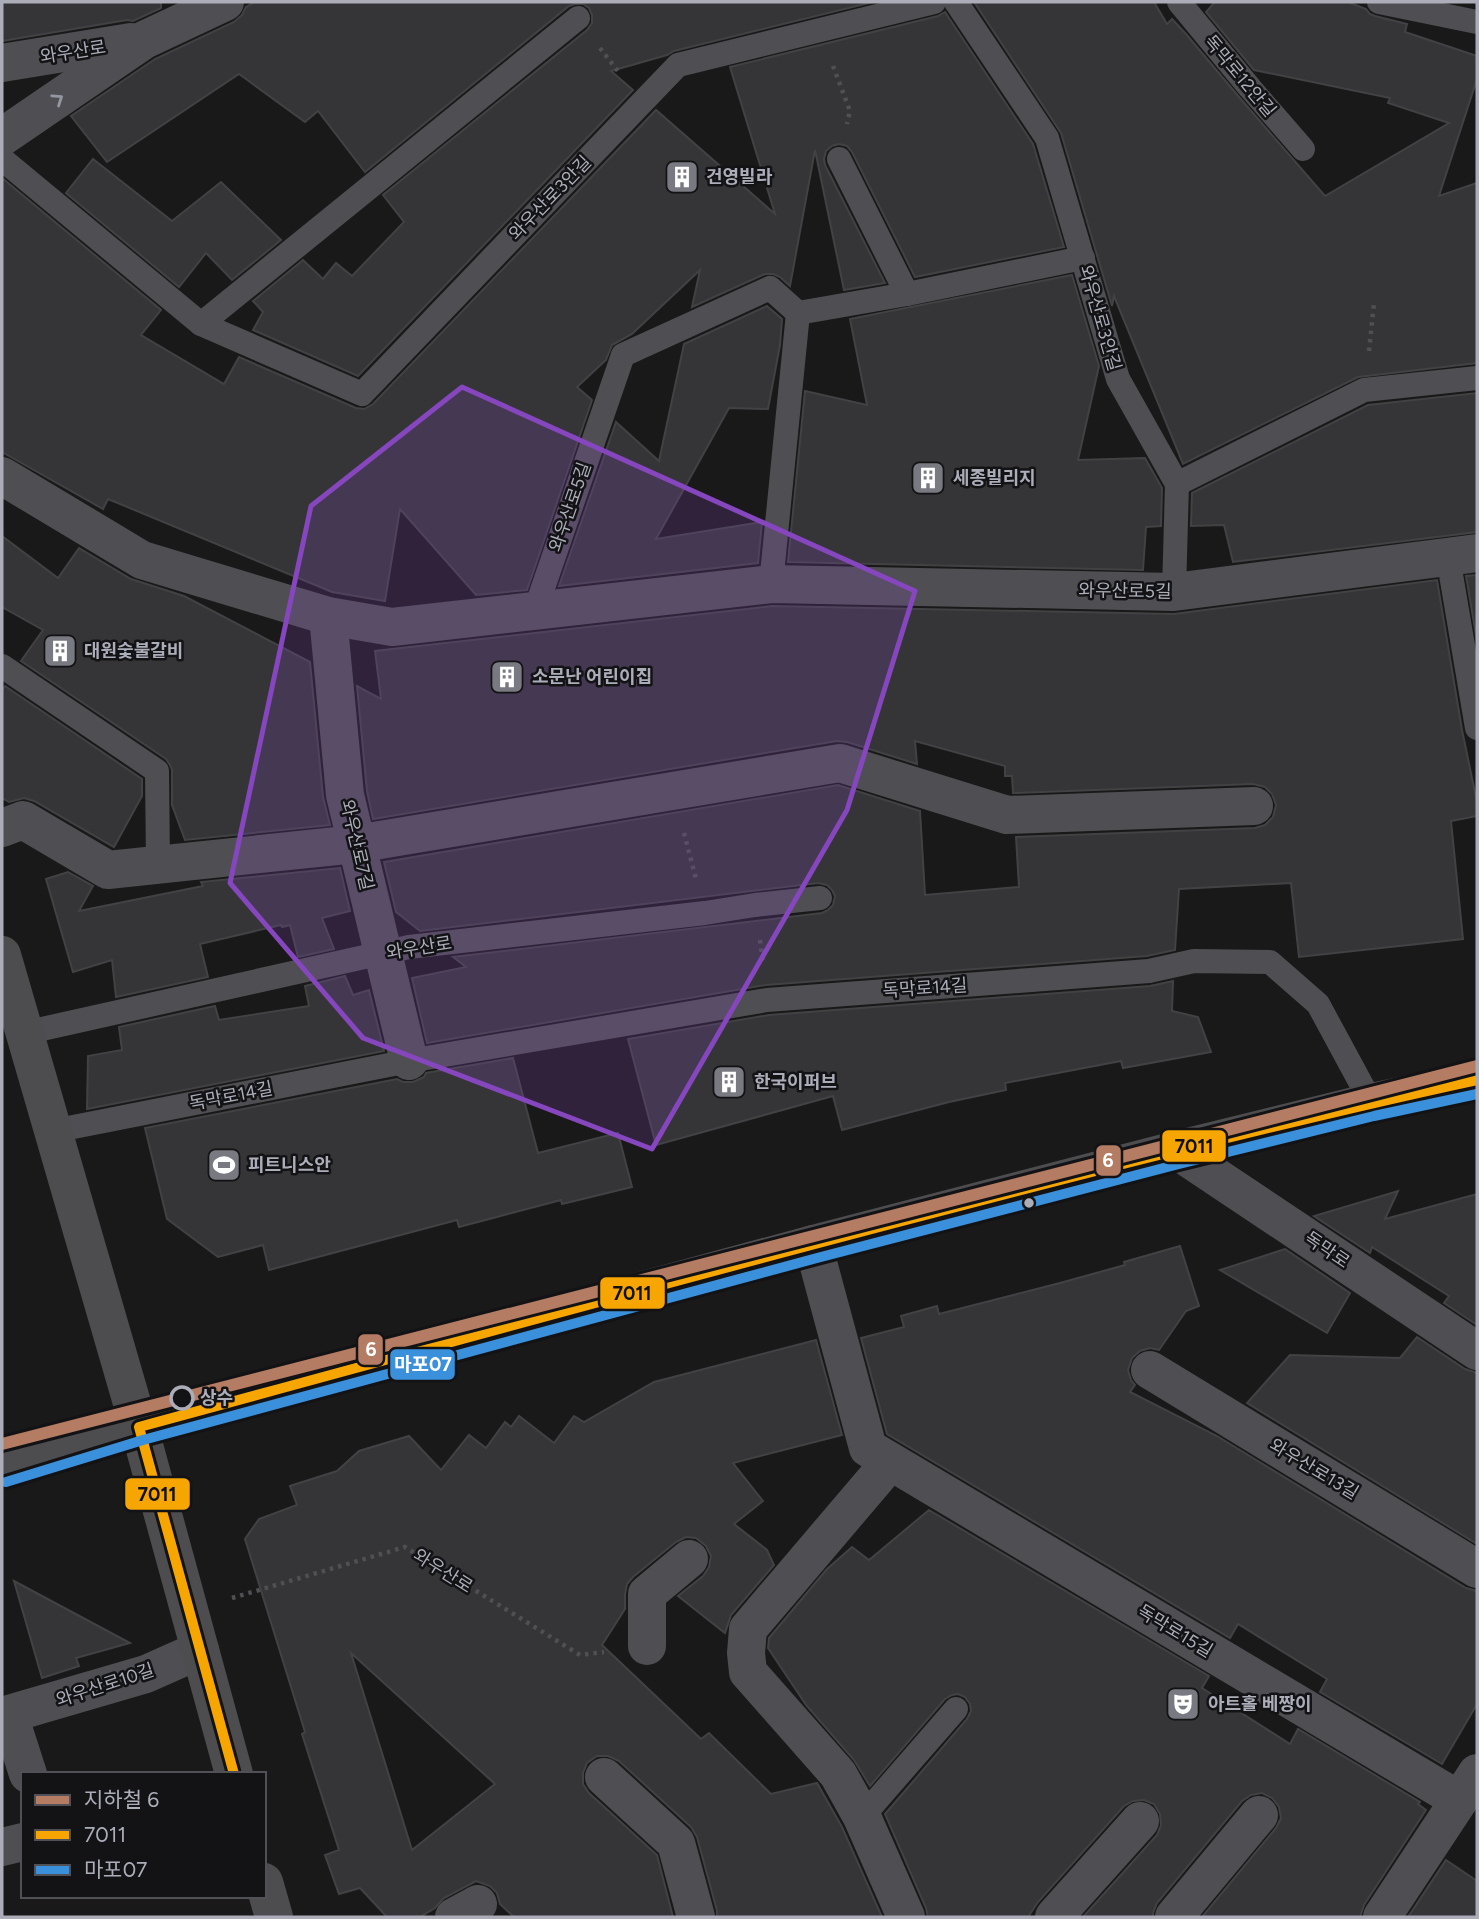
<svg xmlns="http://www.w3.org/2000/svg" width="1479" height="1919" font-family="Figtree,'Noto Sans KR',sans-serif">
<rect width="100%" height="100%" fill="#191919"/>
<g fill="#353537" stroke="#424245" stroke-width="2" fill-rule="evenodd">
<polygon points="2,2 161,2 161,8 133,21 127,20 2,41"/>
<polygon points="255,2 873,2 674,51 667,55 611,71 633,90 358,376 253,330 263,312 253,301 303,260 323,279 336,263 352,276 404,222 383,195 587,30 592,23 592,15 589,8 583,4 575,4 569,6 365,172 318,111 305,122 239,74 107,162 71,116 155,59 234,22 242,15 246,7"/>
<polygon points="974,2 1154,2 1167,24 1172,19 1186,34 1239,97 1325,196 1449,123 1388,103 1390,98 1254,70 1206,12 1215,2 1348,2 1366,9 1370,14 1375,16 1407,24 1405,32 1477,56 1477,79 1439,196 1477,183 1477,363 1358,377 1183,464 1114,296 1112,306 1061,133"/>
<polygon points="945,12 1033,144 1064,247 915,277 852,152 847,146 839,144 832,146 826,151 824,159 825,165 885,283 844,290 815,150 790,286 780,277 773,274 765,274 692,307 700,270 632,334 612,345 606,360 577,387 592,400 527,590 476,595 400,509 385,601 332,592 108,499 103,509 2,452 2,178 161,310 141,335 224,384 239,357 356,408 364,409 373,404 656,110 775,214 730,67 938,16"/>
<polygon points="93,159 172,221 221,182 281,240 232,280 206,253 179,287 66,193"/>
<polygon points="1072,275 1099,366 1078,460 1145,458 1162,488 1161,526 1146,527 1143,570 788,562 805,391 867,405 850,319"/>
<polygon points="767,306 782,319 780,345 768,409 729,408 656,539 762,522 758,563 559,586 616,422 659,461 684,344"/>
<polygon points="1477,393 1477,532 1233,562 1224,525 1191,526 1192,493 1368,405"/>
<polygon points="2,536 58,578 79,548 131,579 184,596 310,662 323,797 330,825 185,840 172,805 172,770 170,765 166,759 21,661 43,630 2,607"/>
<polygon points="1477,575 1477,641 1466,576"/>
<polygon points="1437,580 1462,730 1477,802 1477,816 1451,821 1463,939 1299,957 1291,883 1179,889 1175,950 1147,956 766,985 427,1043 412,978 466,967 453,957 822,913 828,910 833,905 835,896 832,890 827,885 818,883 420,931 396,912 384,862 838,785 920,811 925,895 1019,887 1016,837 1255,828 1265,825 1273,817 1276,805 1272,794 1265,787 1253,784 1013,793 1012,776 1005,776 1005,766 915,741 917,764 847,742 837,741 373,819 367,791 357,686 381,699 375,651 772,606 1174,614"/>
<polygon points="5,686 142,779 142,796 114,847 34,801 24,798 9,802 2,798 2,690"/>
<polygon points="340,868 350,911 322,918 334,949 298,957 290,925 282,927 281,925 200,944 208,977 116,997 112,960 73,972 46,879 68,872 93,886 79,911 203,886 201,882"/>
<polygon points="345,976 353,995 369,990 384,1051 87,1109 88,1056 122,1050 119,1027 215,1006 219,1020 309,1006 305,986"/>
<polygon points="1173,981 1172,1011 1198,1017 1211,1052 1123,1068 1121,1061 1005,1083 1006,1090 949,1102 842,1130 833,1096 656,1145 628,1039 769,1015 1150,986"/>
<polygon points="513,1058 538,1153 618,1133 632,1187 562,1204 561,1200 459,1227 457,1220 269,1270 263,1245 218,1257 167,1219 145,1128 397,1079 403,1082 413,1082 424,1077 426,1073"/>
<polygon points="1398,1191 1385,1219 1477,1194 1477,1325 1444,1303 1449,1296 1372,1247 1370,1253 1314,1216"/>
<polygon points="1180,1246 1199,1306 1186,1311 1159,1350 1150,1348 1140,1351 1132,1358 1128,1370 1131,1380 1135,1385 1130,1392 1217,1436 1466,1588 1477,1591 1477,1704 1442,1764 1320,1692 1327,1679 1238,1624 1230,1638 887,1434 861,1338 904,1327 901,1316 937,1306 939,1314 1060,1283 1125,1265 1124,1262"/>
<polygon points="1285,1249 1350,1293 1327,1333 1220,1270"/>
<polygon points="1417,1337 1465,1369 1477,1373 1477,1544 1247,1403 1290,1355 1400,1358"/>
<path d="M816,1340L842,1435L733,1463L763,1501L734,1524L767,1550L774,1565L731,1615L725,1633L678,1596L703,1576L709,1567L711,1556L706,1546L696,1538L686,1537L676,1542L633,1577L627,1584L625,1594V1609L602,1645L701,1739L709,1733L771,1794L817,1783L842,1827L882,1917H717V1911L697,1837L691,1827L619,1761L608,1756H597L587,1763L583,1773V1784L589,1793L657,1855L673,1917H514L500,1904L497,1893L490,1886L476,1881L444,1898L435,1908L420,1917H387L360,1888L339,1894L325,1855L339,1850L302,1734L305,1732L245,1539L259,1519L297,1505L290,1486L337,1471L359,1451L409,1436L441,1470L469,1435L486,1448L505,1422L511,1427L519,1416L554,1443L574,1416L584,1422L654,1382ZM351,1653L495,1784L412,1850Z"/>
<polygon points="929,1510 1209,1676 1202,1688 1290,1744 1298,1729 1420,1802 1418,1804 1426,1810 1364,1905 1360,1917 1202,1917 1276,1828 1281,1818 1279,1807 1272,1798 1262,1793 1251,1795 1242,1801 1157,1903 1153,1913 1153,1917 1083,1917 1157,1835 1161,1825 1160,1814 1154,1804 1144,1800 1133,1801 1124,1806 1038,1902 1028,1917 928,1917 926,1908 885,1814 967,1719 971,1711 970,1704 965,1697 958,1694 952,1695 945,1699 870,1786 854,1760 806,1705 768,1648 769,1638 827,1569 852,1547 869,1560"/>
<polygon points="14,1581 130,1643 76,1658 79,1666 42,1678"/>
<polygon points="1446,1860 1477,1881 1477,1917 1408,1917"/>
</g>
<g fill="none" stroke-linecap="round" stroke-linejoin="round">
<g stroke="#505054" stroke-width="4.5" stroke-dasharray="3.5 5" stroke-linecap="butt">
<polyline points="600,48 620,74"/>
<polyline points="833,66 850,111 847,124"/>
<polyline points="1369,351 1374,303"/>
<polyline points="684,833 696,879"/>
<polyline points="760,940 763,963"/>
<polyline points="232,1598 405,1547 580,1655 604,1652"/>
</g>
<g stroke="#4f4f53" stroke-width="24">
<polyline points="956,2 1047,138 1118,379 1177,484 1174,592"/>
<polyline points="1179,2 1250,88 1303,149"/>
<polyline points="1379,2 1477,22"/>
<polyline points="2,159 201,324 362,394 678,65 934,2"/>
<polyline points="839,159 907,294"/>
<polyline points="201,324 578,18"/>
<polyline points="1177,484 1364,390 1477,378"/>
<polyline points="1448,557 1477,728"/>
<polyline points="771,584 798,313 907,294 1083,258"/>
<polyline points="535,611 623,355 770,288 798,313"/>
<polyline points="2,666 157,771 158,864"/>
<polyline points="24,1033 409,947 705,913 755,905 820,898"/>
<polyline points="53,1131 409,1061 767,1000 1149,971 1194,961 1270,962 1318,1004 1371,1102"/>
<polyline points="862,1817 956,1709"/>
</g>
<g stroke="#4f4f53" stroke-width="38">
<polyline points="2,63 131,42"/>
<polyline points="2,137 144,40 225,2"/>
<polyline points="2,476 142,560 328,616 392,627 771,584 1174,592 1477,553"/>
<polyline points="328,616 345,795 409,1061"/>
<polyline points="2,828 23,820 108,870 356,844 840,763 1007,815 1254,806"/>
<polyline points="1176,1150 1477,1351"/>
<polyline points="813,1244 868,1448 1459,1800"/>
<polyline points="1150,1370 1477,1569"/>
<polyline points="890,1462 748,1629 746,1653 748,1672 838,1774 862,1817 906,1917"/>
<polyline points="647,1646 647,1594 689,1559"/>
<polyline points="9,1715 28,1774"/>
<polyline points="2,1716 146,1674 200,1650"/>
<polyline points="604,1777 676,1843 696,1917"/>
<polyline points="2,1847 23,1842"/>
<polyline points="454,1917 478,1904"/>
<polyline points="1054,1917 1140,1821"/>
<polyline points="1174,1917 1259,1815"/>
<polyline points="1382,1917 1477,1773"/>
</g>
<g stroke="#4d4d50" stroke-width="38">
<polyline points="2,955 139,1427 234,1774"/>
<polyline points="2,1469 139,1427 813,1244 1176,1150 1371,1102 1477,1080"/>
<polyline points="264,1882 274,1917"/>
</g>
<defs>
<path id="bus-1" d="M234,1774L139,1427C405,1355 671,1281 937,1212C1116,1165 1296,1119 1477,1080"/>
<polyline id="bus-2" points="6,1482 143,1440 817,1258 1179,1164 1374,1116 1477,1094"/>
</defs>
<use href="#bus-1" stroke="#131315" stroke-width="16"/>
<use href="#bus-2" stroke="#131315" stroke-width="16"/>
<use href="#bus-1" stroke="#f7a600" stroke-width="10"/>
<use href="#bus-2" stroke="#3a90db" stroke-width="10"/>
<defs>
<polyline id="metro-1" points="2,1444 1477,1066"/>
</defs>
<use href="#metro-1" stroke="#131315" stroke-width="18"/>
<use href="#metro-1" stroke="#b47c63" stroke-width="12"/>
</g>
<defs><path id="oneway-chevron" d="M-2-3.5L2.5 0L-2 3.5" fill="none" stroke-width="1.6" stroke-linecap="round" stroke-linejoin="round" transform="scale(1.75)"/></defs>
<use stroke="#9496a0" href="#oneway-chevron" transform="translate(58 99) rotate(-34)"/>
<path fill="#8546be" fill-opacity="0.2" stroke="#8546be" stroke-width="5" stroke-linejoin="round" d="M462,387L915,591L847,810L652,1149L363,1038L230,883L311,506Z"/>
<defs>
<symbol id="building-square" viewBox="-11 -11 22 22"><rect x="-9" y="-9" width="18" height="18" rx="4" fill="#787981" stroke="#131315"/><path d="M-4-6H4V6H1V3H-1V6H-4ZM-2.5-4.3h1.7v1.8h-1.7ZM.8-4.3h1.7v1.8H.8ZM-2.5-1h1.7V.8h-1.7ZM.8-1h1.7V.8H.8Z" fill="#fff"/></symbol>
<symbol id="stadium-square" viewBox="-11 -11 22 22"><rect x="-9" y="-9" width="18" height="18" rx="4" fill="#787981" stroke="#131315"/><path d="M0-5a6.5 5 0 1 0 0 10a6.5 5 0 1 0 0-10ZM-3.5-1.8h7v3.6h-7Z" fill="#fff"/></symbol>
<symbol id="theatre-square" viewBox="-11 -11 22 22"><rect x="-9" y="-9" width="18" height="18" rx="4" fill="#787981" stroke="#131315"/><path d="M-5-5.5Q0-4 5-5.5V0Q5 5 0 6Q-5 5-5 0ZM-3.3-2.5H-1v1.5H-3.3ZM1-2.5H3.3v1.5H1ZM-2.8 1Q0 5.5 2.8 1Z" fill="#fff"/></symbol>
</defs>
<g fill-rule="evenodd">
<use href="#building-square" x="663" y="158" width="38" height="38"/>
<use href="#building-square" x="909" y="459" width="38" height="38"/>
<use href="#building-square" x="41" y="632" width="38" height="38"/>
<use href="#building-square" x="488" y="658" width="38" height="38"/>
<use href="#building-square" x="710" y="1063" width="38" height="38"/>
<use href="#stadium-square" x="205" y="1146" width="38" height="38"/>
<use href="#theatre-square" x="1164" y="1685" width="38" height="38"/>
</g>
<circle fill="#abadb9" stroke="#131315" stroke-width="2.5" cx="1029" cy="1203" r="6"/>
<circle fill="#131315" stroke="#abadb9" stroke-width="3.5" cx="182" cy="1398" r="11"/>
<g text-anchor="middle" stroke-width="5" stroke-linejoin="round" paint-order="stroke">
<g font-size="18" fill="#abadb9" stroke="#131315">
<text transform="translate(73 52) rotate(-9)" y="6">와우산로</text>
<text transform="translate(1240 76) rotate(50)" y="6">독막로12안길</text>
<text transform="translate(550 198) rotate(-46)" y="6">와우산로3안길</text>
<text transform="translate(1100 318) rotate(74)" y="6">와우산로3안길</text>
<text transform="translate(570 507) rotate(-71)" y="6">와우산로5길</text>
<text transform="translate(1125 591) rotate(1)" y="6">와우산로5길</text>
<text transform="translate(357 845) rotate(77)" y="6">와우산로7길</text>
<text transform="translate(419 948) rotate(-9)" y="6">와우산로</text>
<text transform="translate(925 988) rotate(-4)" y="6">독막로14길</text>
<text transform="translate(231 1096) rotate(-11)" y="6">독막로14길</text>
<text transform="translate(1327 1250) rotate(34)" y="6">독막로</text>
<text transform="translate(1314 1469) rotate(31)" y="6">와우산로13길</text>
<text transform="translate(443 1571) rotate(32)" y="6">와우산로</text>
<text transform="translate(1175 1631) rotate(31)" y="6">독막로15길</text>
<text transform="translate(105 1685) rotate(-18)" y="6">와우산로10길</text>
</g>
<g font-size="18" font-weight="bold" fill="#abadb9" stroke="#131315" text-anchor="start">
<text x="706" y="183">건영빌라</text>
<text x="953" y="484">세종빌리지</text>
<text x="84" y="657">대원숯불갈비</text>
<text x="532" y="683">소문난 어린이집</text>
<text x="754" y="1088">한국이퍼브</text>
<text x="248" y="1171">피트니스안</text>
<text x="1208" y="1710">아트홀 베짱이</text>
</g>
<g font-size="18" font-weight="bold" fill="#abadb9" stroke="#131315" text-anchor="start">
<text x="200" y="1404">상수</text>
</g>
</g>
<g stroke="#131315" stroke-width="2.5">
<rect x="1161" y="1129" width="66" height="34" rx="7" fill="#f7a600"/>
<rect x="1095" y="1144" width="27" height="33" rx="7" fill="#b47c63"/>
<rect x="599" y="1276" width="67" height="34" rx="7" fill="#f7a600"/>
<rect x="357" y="1333" width="27" height="33" rx="7" fill="#b47c63"/>
<rect x="389" y="1348" width="67" height="33" rx="7" fill="#3a90db"/>
<rect x="124" y="1477" width="67" height="34" rx="7" fill="#f7a600"/>
</g>
<g font-size="19" text-anchor="middle" font-weight="bold" fill="#fff">
<text x="1108" y="1167">6</text>
<text x="371" y="1356">6</text>
<text x="423" y="1371">마포07</text>
</g>
<g font-size="19" text-anchor="middle" font-weight="bold" fill="#111">
<text x="1194" y="1153">7011</text>
<text x="632" y="1300">7011</text>
<text x="157" y="1501">7011</text>
</g>
<rect width="1479" height="1919" fill="none" stroke="#abadb9" stroke-width="7"/>
<rect x="21" y="1772" width="245" height="126" fill="#131315" stroke="#505157" stroke-width="2"/>
<rect x="35" y="1795" width="35" height="10" fill="#b47c63" stroke="#505157" stroke-width="2"/>
<text x="84" y="1807" font-size="21" fill="#abadb9">지하철 6</text>
<rect x="35" y="1830" width="35" height="10" fill="#f7a600" stroke="#505157" stroke-width="2"/>
<text x="84" y="1842" font-size="21" fill="#abadb9">7011</text>
<rect x="35" y="1865" width="35" height="10" fill="#3a90db" stroke="#505157" stroke-width="2"/>
<text x="84" y="1877" font-size="21" fill="#abadb9">마포07</text>
</svg>
